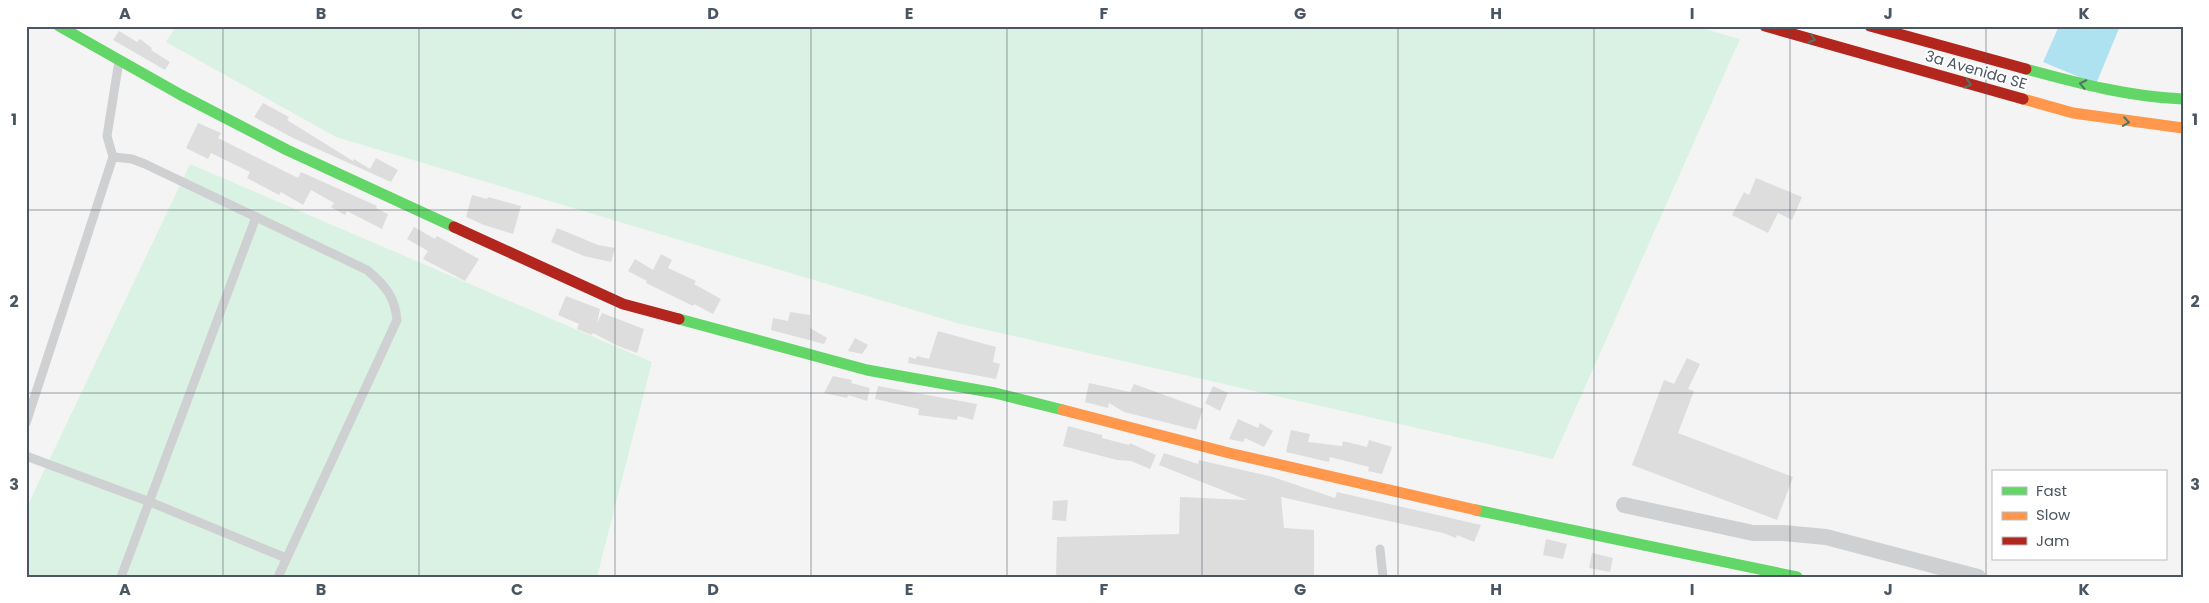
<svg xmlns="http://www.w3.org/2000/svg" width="2209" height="603" font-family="Poppins,sans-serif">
<rect width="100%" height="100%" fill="#f4f4f4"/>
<g fill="#d9f2e3">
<polygon points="176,26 1694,26 1740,39 1553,459 957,323 336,137 166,42"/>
<polygon points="190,164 652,362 597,577 26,577 26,509"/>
</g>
<polygon fill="#aee2f0" points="2059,26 2120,26 2096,84 2043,62"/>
<g fill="#ddddde">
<polygon points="119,31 137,42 140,39 152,48 151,50 170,62 165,70 113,40"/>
<polygon points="263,103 289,117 287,120 353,161 354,159 370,169 376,158 398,170 391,182 293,138 254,117"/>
<polygon points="198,123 221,133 218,138 298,178 301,172 377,206 376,208 388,214 382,229 347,211 345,215 331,207 334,203 311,190 303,205 281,192 279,195 247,178 250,172 211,153 208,159 186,148"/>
<polygon points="1756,178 1802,197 1792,220 1778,213 1768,233 1732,215 1744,192 1749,195"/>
<polygon points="472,195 487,199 488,197 521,206 513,234 484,225 466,217"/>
<polygon points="414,227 435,239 437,236 479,259 465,281 423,259 428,251 407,239"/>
<polygon points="557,228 598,245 615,248 611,262 584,256 551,242"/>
<polygon points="661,254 672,260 668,268 696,281 694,284 721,299 713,314 694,304 693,306 646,283 647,281 628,271 635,259 653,270"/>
<polygon points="566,296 600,309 597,323 602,313 644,329 637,353 618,346 593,333 592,335 577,329 579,324 558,315"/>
<polygon points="790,312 810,315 810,328 827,338 824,344 771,330 773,318 788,321"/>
<polygon points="938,331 996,347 993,362 1000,364 996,379 908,363 909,357 916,359 917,356 929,359"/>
<polygon points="855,338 868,345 862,354 848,351"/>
<polygon points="1687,358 1700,364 1688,389 1694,391 1678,433 1793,477 1777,520 1632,465 1664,380 1674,384"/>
<polygon points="833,376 852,380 851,383 870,388 867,401 848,395 847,398 824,393"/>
<polygon points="1089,383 1130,392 1134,384 1203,409 1196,430 1124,412 1109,403 1108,408 1085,402"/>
<polygon points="878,386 977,404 973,420 958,416 957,420 918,415 919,409 875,399"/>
<polygon points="1213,386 1228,393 1220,411 1205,403"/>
<polygon points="1238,419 1258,428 1260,423 1273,431 1264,447 1245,438 1243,442 1229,439"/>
<polygon points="1068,426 1102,435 1102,438 1129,445 1130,443 1156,455 1150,469 1131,461 1117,460 1063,446"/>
<polygon points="1291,430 1310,434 1308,442 1342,446 1343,441 1367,447 1369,440 1392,447 1382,474 1368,471 1369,467 1330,457 1329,462 1286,452"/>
<polygon points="1164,453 1198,464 1199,460 1273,477 1335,498 1337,492 1481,525 1474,542 1457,535 1456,538 1443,533 1281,497 1284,528 1314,530 1314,577 1056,577 1057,537 1179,534 1180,497 1247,500 1159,465"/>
<polygon points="1068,500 1066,521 1052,520 1053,501"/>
<polygon points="1546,539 1567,544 1563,559 1543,555"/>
<polygon points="1592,553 1613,558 1610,572 1589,568"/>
</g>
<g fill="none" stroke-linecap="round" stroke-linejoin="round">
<g stroke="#ced0d2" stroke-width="9">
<path d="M113,157L132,159L145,164L367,270C385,285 395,297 397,320L278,577"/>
<polyline points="26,423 113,157 107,136 119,61"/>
<polyline points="26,456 150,502 286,558"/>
<polyline points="1380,549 1383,577"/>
<polyline points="121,577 256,217"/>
</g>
<polyline stroke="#ced0d2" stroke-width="16" points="1624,505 1753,533 1783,533 1826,537 1978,577"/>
<g stroke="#63d668" stroke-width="11">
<polyline points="59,26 181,95 287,150 454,227"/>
<path d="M2026,69C2077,83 2130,97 2183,99"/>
<polyline points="679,319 867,370 995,393 1063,410"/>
<polyline points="1476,510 1797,577"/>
</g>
<g stroke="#ff974d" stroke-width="11">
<polyline points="2023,99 2073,113 2183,128"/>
<polyline points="1063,410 1229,453 1476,510"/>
</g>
<g stroke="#b3261e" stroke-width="11">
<polyline points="1765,26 2023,99"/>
<polyline points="1870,26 2026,69"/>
<polyline points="454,227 623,304 679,319"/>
</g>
</g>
<defs><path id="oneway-chevron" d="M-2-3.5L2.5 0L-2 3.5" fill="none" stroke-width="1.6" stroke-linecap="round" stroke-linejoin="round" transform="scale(1.25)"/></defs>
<g stroke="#507663">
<use href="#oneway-chevron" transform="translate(1812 39) rotate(16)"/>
<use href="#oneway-chevron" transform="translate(1968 84) rotate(16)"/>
<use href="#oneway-chevron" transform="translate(2083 84) rotate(-168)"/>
<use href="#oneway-chevron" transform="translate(2126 122) rotate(8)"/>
</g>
<path fill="none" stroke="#4a5661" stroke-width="1" stroke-opacity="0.55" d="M223,26V577M419,26V577M615,26V577M811,26V577M1007,26V577M1202,26V577M1398,26V577M1594,26V577M1790,26V577M1986,26V577M26,210H2183M26,393H2183"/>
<g text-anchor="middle" stroke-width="4" stroke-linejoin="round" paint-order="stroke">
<g font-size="15" fill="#4a5661" stroke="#fff">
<text transform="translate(1976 70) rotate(16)" y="5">3a Avenida SE</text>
</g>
</g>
<rect width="2209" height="603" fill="none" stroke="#ffffff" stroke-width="55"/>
<rect x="1992" y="470" width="175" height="90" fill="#ffffff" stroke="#b7bbc0"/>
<rect x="2002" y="487" width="25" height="8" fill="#63d668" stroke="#b7bbc0"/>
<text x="2036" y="496" font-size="15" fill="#4a5661">Fast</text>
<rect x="2002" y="512" width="25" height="8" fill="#ff974d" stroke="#b7bbc0"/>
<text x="2036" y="520" font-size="15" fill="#4a5661">Slow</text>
<rect x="2002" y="537" width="25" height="8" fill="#b3261e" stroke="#b7bbc0"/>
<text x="2036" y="546" font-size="15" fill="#4a5661">Jam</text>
<rect x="28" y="28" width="2154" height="548" fill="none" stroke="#4a5661" stroke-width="2"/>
<g font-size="16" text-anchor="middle" font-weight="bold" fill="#4a5661">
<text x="125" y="19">A</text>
<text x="321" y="19">B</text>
<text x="517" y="19">C</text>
<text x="713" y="19">D</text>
<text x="909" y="19">E</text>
<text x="1104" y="19">F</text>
<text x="1300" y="19">G</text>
<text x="1496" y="19">H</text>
<text x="1692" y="19">I</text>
<text x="1888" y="19">J</text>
<text x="2084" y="19">K</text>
<text x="14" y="125">1</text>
<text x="2195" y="125">1</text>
<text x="14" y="307">2</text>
<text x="2195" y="307">2</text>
<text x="14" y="490">3</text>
<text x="2195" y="490">3</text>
<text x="125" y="595">A</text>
<text x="321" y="595">B</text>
<text x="517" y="595">C</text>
<text x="713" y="595">D</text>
<text x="909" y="595">E</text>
<text x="1104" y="595">F</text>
<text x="1300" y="595">G</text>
<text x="1496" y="595">H</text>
<text x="1692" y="595">I</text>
<text x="1888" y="595">J</text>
<text x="2084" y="595">K</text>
</g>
</svg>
